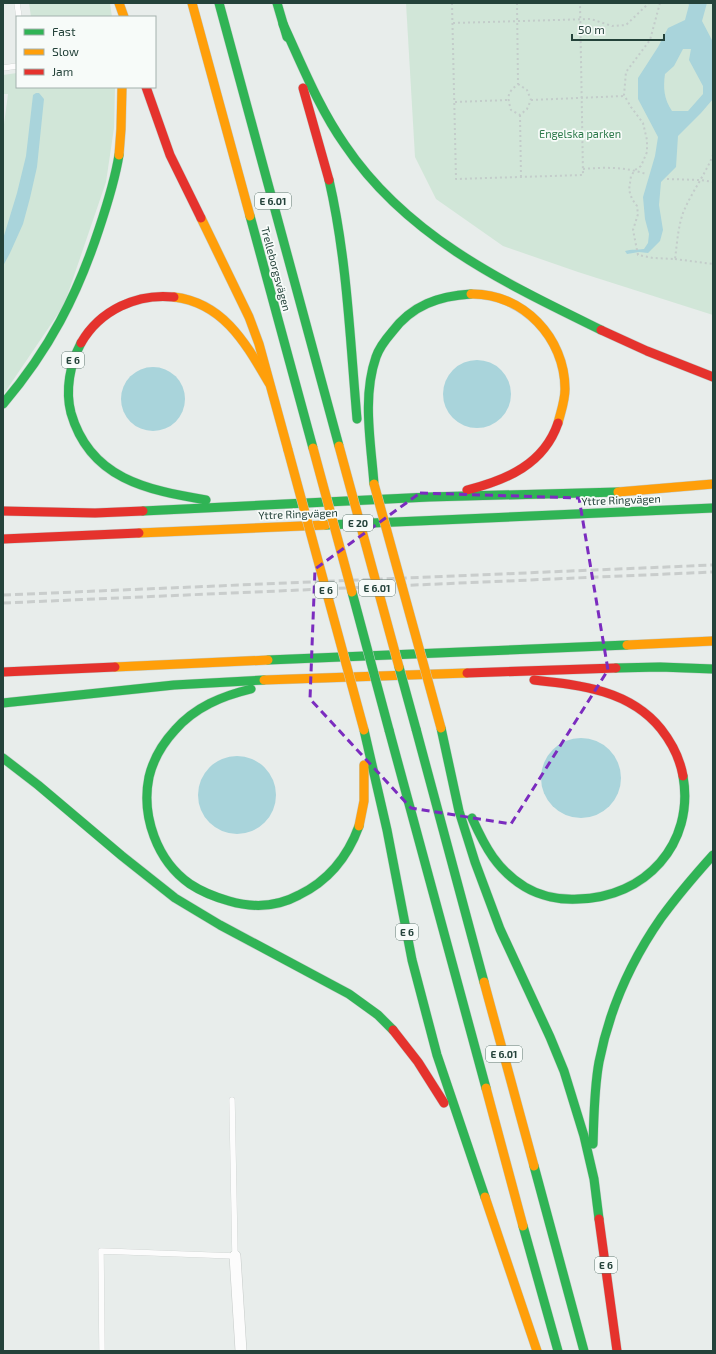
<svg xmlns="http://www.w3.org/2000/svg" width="716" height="1354" font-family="'Exo 2',sans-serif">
<rect width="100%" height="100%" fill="#e8edeb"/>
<g fill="#d1e6d8">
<polygon points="29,3 110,3 112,17 31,17"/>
<polygon points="406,3 713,3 713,315 578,272 503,246 436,199 415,157"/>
<polygon points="17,73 17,87 115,87 114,128 106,182 64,305 3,395 3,132 8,94 3,94 3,75"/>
</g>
<g fill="#a9d4db" fill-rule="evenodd">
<path d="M688,3H707L702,21L713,42V99L701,113L678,136L676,167L661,182L659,205L663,230L660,241L648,253L639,252L627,254L625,251C631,249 638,250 644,249L648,243L649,234L645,219L643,197L655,156L658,137L638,99V78L658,47L668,28L685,20L689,5ZM683,49H691L689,60L703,86V94L688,111H672C664,99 663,88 665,74L674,66Z"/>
<polygon points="36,93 39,93 44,99 37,167 30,198 23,224 10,253 3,266 3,239 17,193 26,156 33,95"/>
<circle cx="477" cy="394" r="34"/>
<circle cx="153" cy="399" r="32"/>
<circle cx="581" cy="778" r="40"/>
<circle cx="237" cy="795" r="39"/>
</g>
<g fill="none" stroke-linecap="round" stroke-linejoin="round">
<defs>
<g id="lane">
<polyline points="17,3 19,17"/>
<polyline points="3,68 17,66"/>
<polyline points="102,1351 101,1251 235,1256 232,1100"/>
</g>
<polyline id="street" points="235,1256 241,1351"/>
<g id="fast">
<polyline points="219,3 339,446"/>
<polyline points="277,3 287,37"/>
<path d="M283,24C302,65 319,108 345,145C407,237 505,283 601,330"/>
<path d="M329,180C347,258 350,339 357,419"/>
<polyline points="250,216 313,448"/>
<path d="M81,343C70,364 65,390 71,413C90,479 147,490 206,500"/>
<path d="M3,404C49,350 77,296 99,229C107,205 115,180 119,155"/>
<path d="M374,484C371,443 362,397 376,357C379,348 386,339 392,332C412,305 439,296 471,294"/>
<polyline points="143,511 429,497 618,492"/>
<polyline points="326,525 713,508"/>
<polyline points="268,660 627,645"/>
<polyline points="616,668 660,667 713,669"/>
<path d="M251,689C222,696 195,707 175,730C163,743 153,760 149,777C141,816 157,861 190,884C202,892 215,897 229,901C253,908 277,907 299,895C328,881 348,856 359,826"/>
<polyline points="3,703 174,685 264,680"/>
<polyline points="441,728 459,811 475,862 500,929 550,1037 564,1071 584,1136 594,1179 599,1219"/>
<polyline points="416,729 484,982"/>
<polyline points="364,730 387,830 412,960 437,1055 485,1197"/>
<polyline points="389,730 486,1088"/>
<polyline points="3,758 38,785 122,856 175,898 220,925 349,994 378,1015 393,1030"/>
<path d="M472,818C485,847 497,870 525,887C540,896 560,900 578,899C645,898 695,844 683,776"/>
<path d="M593,1144C594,1117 594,1089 599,1062C609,1011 631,961 661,918C677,896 695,875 713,855"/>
<polyline points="534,1166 584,1351"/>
<polyline points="523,1226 558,1351"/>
</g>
<g id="slow">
<polyline points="119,3 124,17"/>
<polyline points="192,3 250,216"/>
<polyline points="119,155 121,129 122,87"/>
<polyline points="201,218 249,317 259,344 288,450"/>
<path d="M471,294C523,293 565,338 565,389C565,401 561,411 558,423"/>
<path d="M174,297C224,303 246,344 269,383"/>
<polyline points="618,492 713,484"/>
<polyline points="139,533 326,525"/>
<polyline points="627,645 713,641"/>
<polyline points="115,667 268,660"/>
<polyline points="264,680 467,673"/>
<polyline points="359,826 364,801 364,765"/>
<polyline points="484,982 534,1166"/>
<polyline points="486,1088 523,1226"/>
<polyline points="485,1197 537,1351"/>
</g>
<g id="jam">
<polyline points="146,87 170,155 201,218"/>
<polyline points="303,88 329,180"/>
<polyline points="601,330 647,351 713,377"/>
<path d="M81,343C100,310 137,293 174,297"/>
<path d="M467,490C507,480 544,464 558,423"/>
<polyline points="3,511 95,513 143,511"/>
<polyline points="3,539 139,533"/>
<polyline points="3,672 115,667"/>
<polyline points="467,673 616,668"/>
<path d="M534,680C580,685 630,690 661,729C672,743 680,759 683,776"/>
<polyline points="393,1030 418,1062 444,1103"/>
<polyline points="599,1219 617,1351"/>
</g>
</defs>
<use href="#lane" stroke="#c5cac8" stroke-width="6"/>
<use href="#street" stroke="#c5cac8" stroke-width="12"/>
<use href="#fast" stroke="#c3ccc9" stroke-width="10"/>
<use href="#slow" stroke="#c3ccc9" stroke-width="10"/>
<use href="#jam" stroke="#c3ccc9" stroke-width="10"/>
<g stroke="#c3ccca" stroke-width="2" stroke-dasharray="2 3" stroke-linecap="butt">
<polyline points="452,3 456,179 583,175 580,3"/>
<polyline points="517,3 518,84"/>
<path d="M660,3L650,40L626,72L624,95L631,107L643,123L647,140V152L641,166L635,170L631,176L629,190L632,199L637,206L638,214L633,230L638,255L653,258L675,259C677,244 678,227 683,213C691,193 705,175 713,155"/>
<polyline points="453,23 591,19 612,26 626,25 649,3"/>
<path d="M518,84L527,90L531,100L527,109L520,115L511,110C507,96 507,93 518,84Z"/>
<polyline points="531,100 624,96"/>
<polyline points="455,102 508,100"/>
<polyline points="520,115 521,177"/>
<path d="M583,169C605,167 626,167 646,174"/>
<polyline points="667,179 701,180 713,182"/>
<polyline points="675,259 713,264"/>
</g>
<use href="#lane" stroke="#fcfcfc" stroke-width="5.5"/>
<use href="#street" stroke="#fcfcfc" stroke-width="11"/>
<use href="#fast" stroke="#30b455" stroke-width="9"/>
<use href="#slow" stroke="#ff9f0a" stroke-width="9"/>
<use href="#jam" stroke="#e5322d" stroke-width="9"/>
<g stroke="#c9cdcc" stroke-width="3" stroke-dasharray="8 4" stroke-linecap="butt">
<polyline points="3,595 713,565"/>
<polyline points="3,603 713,572"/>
</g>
<defs>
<g id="fast-bridge">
<polyline points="352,592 389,730"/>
<polyline points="399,667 416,729"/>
</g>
<g id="slow-bridge">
<polyline points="339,446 399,667"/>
<polyline points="313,448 352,592"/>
<polyline points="288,450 364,730"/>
<polyline points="374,484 441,728"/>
</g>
</defs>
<use href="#fast-bridge" stroke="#c3ccc9" stroke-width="10" stroke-linecap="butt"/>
<use href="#slow-bridge" stroke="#c3ccc9" stroke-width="10" stroke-linecap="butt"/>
<use href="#fast-bridge" stroke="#30b455" stroke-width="9"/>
<use href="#slow-bridge" stroke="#ff9f0a" stroke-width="9"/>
</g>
<path fill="none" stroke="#7b2cbf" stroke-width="3" stroke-dasharray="8 5" stroke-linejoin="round" d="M420,493L579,498L608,670L511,824L411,808L310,699L315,569Z"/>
<g text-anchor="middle" stroke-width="3.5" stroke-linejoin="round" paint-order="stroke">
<g fill="#f7fbf9" stroke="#637a73" stroke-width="1">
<rect x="255" y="193" width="36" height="16" rx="3"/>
<rect x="62" y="352" width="22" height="16" rx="3"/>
<rect x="343" y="515" width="30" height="16" rx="3"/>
<rect x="359" y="580" width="36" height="16" rx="3"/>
<rect x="315" y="582" width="22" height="16" rx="3"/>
<rect x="396" y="924" width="22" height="16" rx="3"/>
<rect x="486" y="1046" width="36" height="16" rx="3"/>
<rect x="595" y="1257" width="22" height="16" rx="3"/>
</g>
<g font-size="10" font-weight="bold" fill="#24423a">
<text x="273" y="205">E 6.01</text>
<text x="73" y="364">E 6</text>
<text x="358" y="527">E 20</text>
<text x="377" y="592">E 6.01</text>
<text x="326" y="594">E 6</text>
<text x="407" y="936">E 6</text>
<text x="504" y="1058">E 6.01</text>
<text x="606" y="1269">E 6</text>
</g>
<g font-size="11" fill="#2d7a4b" stroke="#f7fbf9">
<text x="580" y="138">Engelska parken</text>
</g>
<g font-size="11" fill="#24423a" stroke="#f7fbf9">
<text transform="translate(276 269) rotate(75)" y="4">Trelleborgsvägen</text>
<text transform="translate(621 500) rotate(-2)" y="4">Yttre Ringvägen</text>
<text transform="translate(298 514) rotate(-2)" y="4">Yttre Ringvägen</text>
</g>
</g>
<rect width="716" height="1354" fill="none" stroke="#24423a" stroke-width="8"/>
<rect x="16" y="16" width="140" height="72" fill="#f7fbf9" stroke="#a3b1ad"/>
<rect x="24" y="29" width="20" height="6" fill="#30b455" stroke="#a3b1ad"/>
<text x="52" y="36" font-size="12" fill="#24423a">Fast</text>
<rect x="24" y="49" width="20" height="6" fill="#ff9f0a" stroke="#a3b1ad"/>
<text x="52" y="56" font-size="12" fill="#24423a">Slow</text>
<rect x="24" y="69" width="20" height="6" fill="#e5322d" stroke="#a3b1ad"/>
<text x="52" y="76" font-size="12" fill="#24423a">Jam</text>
<path d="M572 34v6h92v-6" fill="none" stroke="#24423a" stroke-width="2"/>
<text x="578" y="34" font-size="12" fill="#24423a" stroke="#f7fbf9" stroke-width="3" paint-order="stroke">50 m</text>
</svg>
